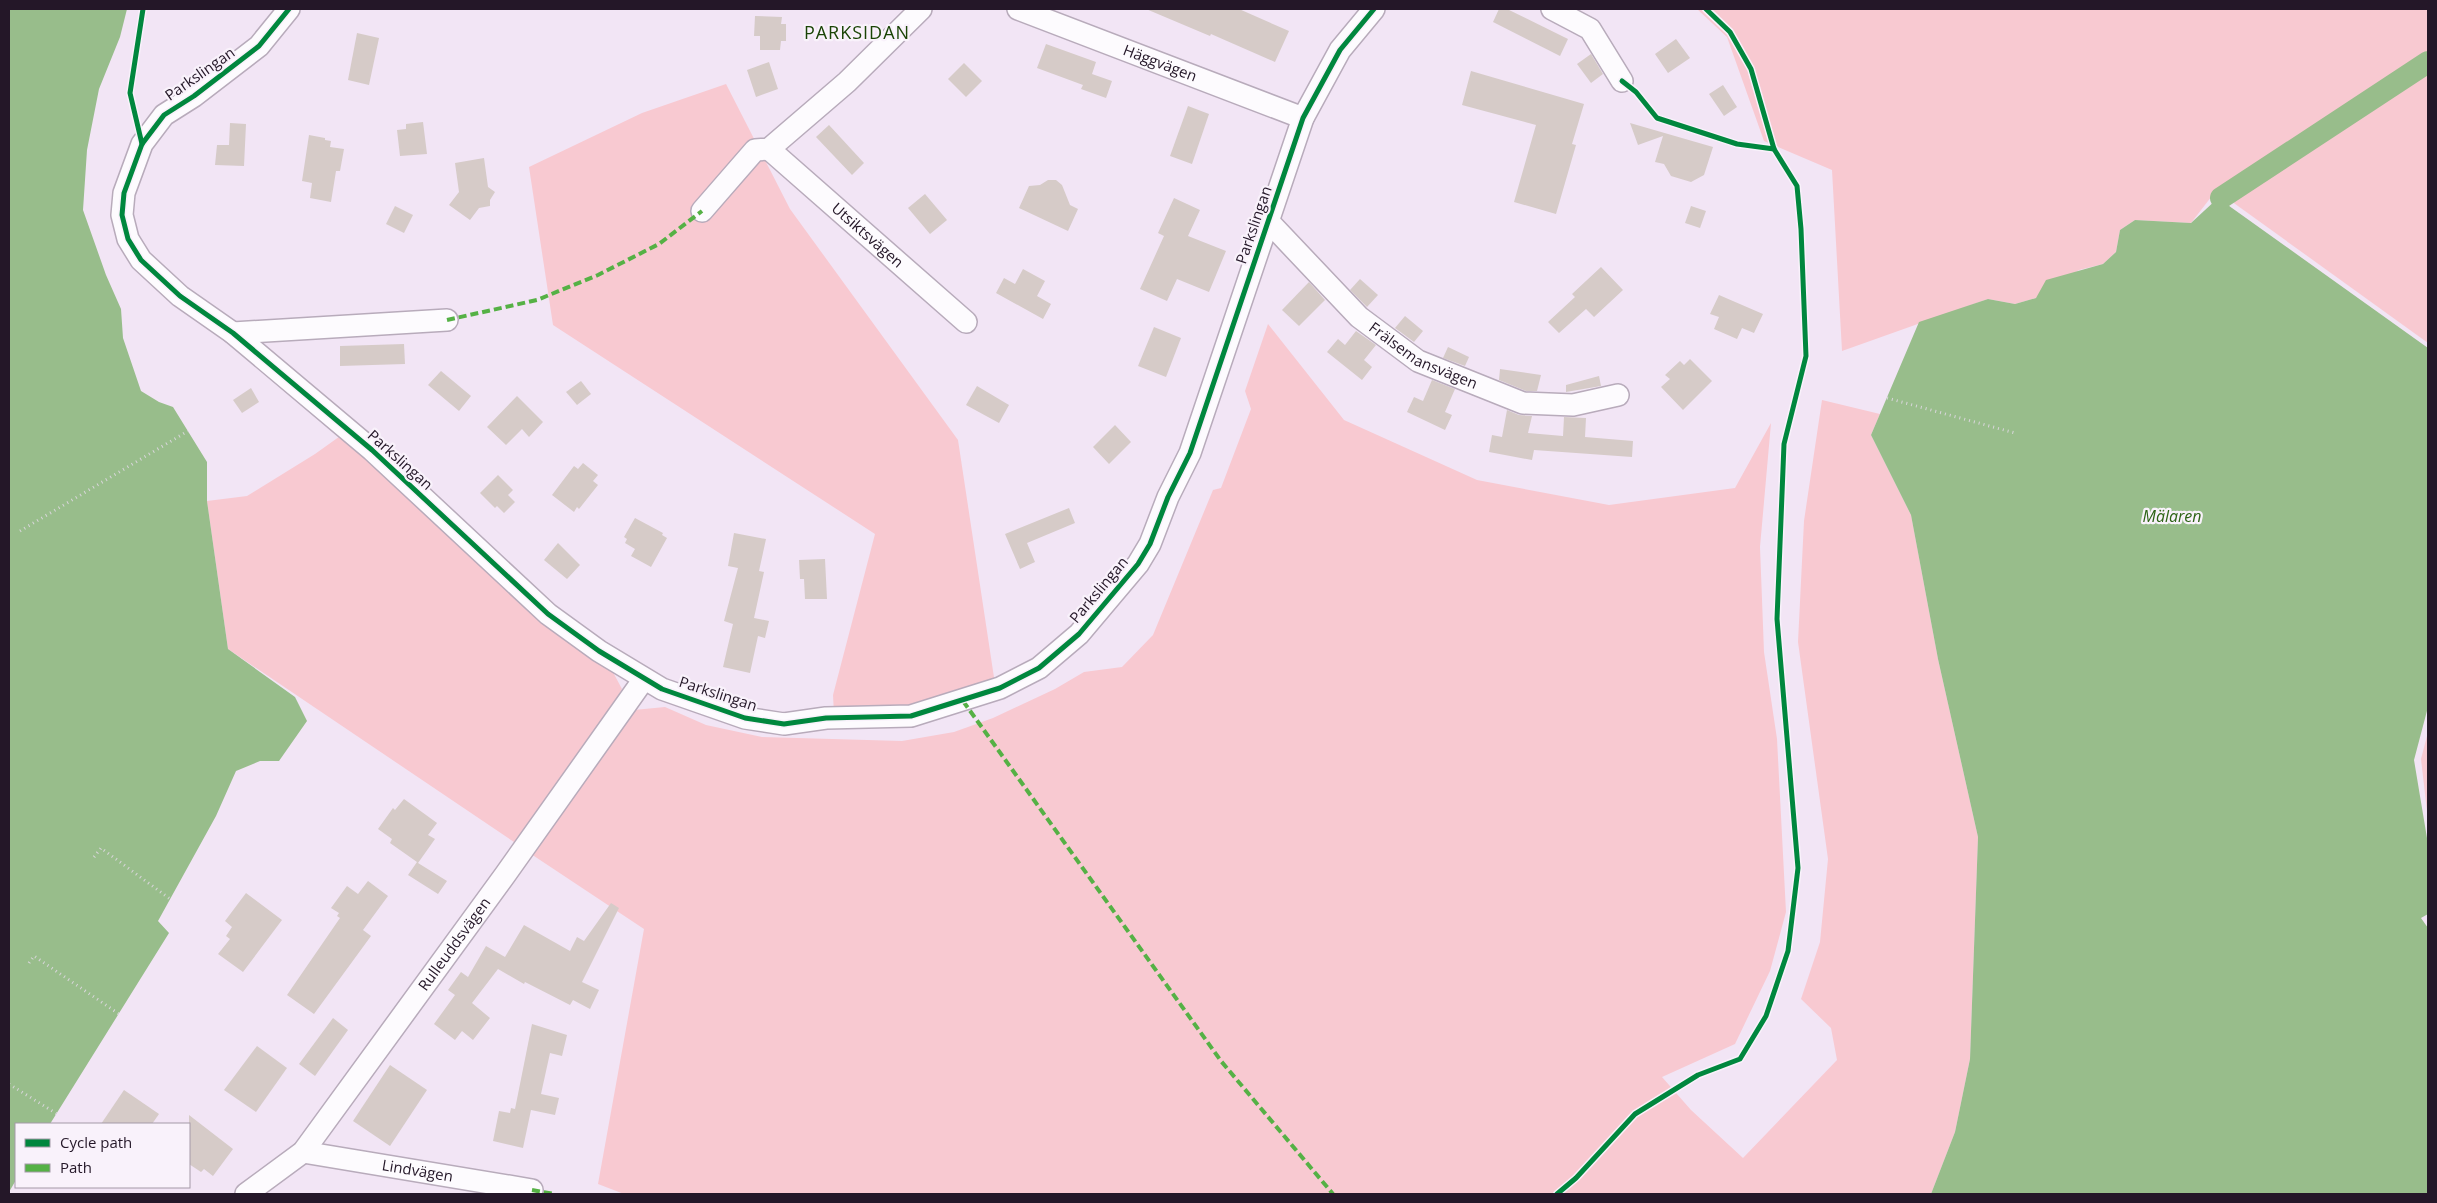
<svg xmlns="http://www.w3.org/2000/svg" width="2437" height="1203" font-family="'Open Sans',sans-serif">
<rect width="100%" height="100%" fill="#f2e5f5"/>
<g fill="#f8c9d1">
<polygon points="1697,9 2428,9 2428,51 2215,192 2191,223 2135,220 2120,230 2116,252 2103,264 2079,270 2036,298 2015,304 1988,299 1842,351 1832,170 1764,141 1727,37"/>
<polygon points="2428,73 2428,343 2231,201"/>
<polygon points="726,84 790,209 958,440 995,684 916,707 834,714 833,695 875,534 553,325 529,167 642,113"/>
<polygon points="1268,324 1344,420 1477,480 1609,505 1735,488 1771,423 1760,547 1764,652 1777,739 1786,912 1770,971 1735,1044 1662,1077 1691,1110 1743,1158 1837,1060 1831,1028 1801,999 1820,942 1828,859 1798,642 1804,521 1822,400 1880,414 1871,435 1911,515 1938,659 1978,837 1970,1059 1955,1132 1931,1194 624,1194 598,1184 644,929 531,854 634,710 665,707 706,725 762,737 902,741 954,732 993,718 1055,689 1084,672 1122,667 1153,635 1213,490 1221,488 1251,409 1245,391"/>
<polygon points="343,434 607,661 622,689 608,714 517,844 228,649 207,501 247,496 315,454"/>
<polygon points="2428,732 2428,820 2421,759"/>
</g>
<g fill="#98bd8b">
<polygon points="9,9 127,9 120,37 99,89 87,150 83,210 106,275 121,309 123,338 141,391 159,402 173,407 207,462 207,501 228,649 295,697 307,721 279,761 260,761 236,771 216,816 158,921 169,933 50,1124 16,1124 16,1180 9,1192"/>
<polygon points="2218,198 2428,348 2428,707 2414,760 2428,844 2428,914 2421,918 2428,928 2428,1194 1931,1194 1955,1132 1970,1059 1978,837 1938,659 1911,515 1871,435 1919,322 1988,299 2015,304 2036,298 2046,280 2103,264 2116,252 2120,230 2135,220 2191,223"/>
</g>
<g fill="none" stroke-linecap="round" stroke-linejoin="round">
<polyline stroke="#98bd8b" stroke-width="22" points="2221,198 2428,62"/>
</g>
<g fill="#d6cbc8">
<polygon points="1146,9 1239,9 1289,31 1275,62 1211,34 1210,36"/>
<polygon points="1499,9 1507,9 1568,39 1560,56 1493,22"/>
<polygon points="755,16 782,17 781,24 786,24 786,41 781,41 780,50 760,50 760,36 754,36"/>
<polygon points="357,33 379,38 369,85 348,80"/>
<polygon points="1676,39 1690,58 1668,73 1655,54"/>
<polygon points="1046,44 1096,62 1092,74 1112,81 1106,98 1081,89 1083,85 1037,68"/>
<polygon points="1591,54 1603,74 1591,83 1577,64"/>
<polygon points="769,62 778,89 756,97 747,70"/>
<polygon points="964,63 982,81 966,97 948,79"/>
<polygon points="1471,71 1584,104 1572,144 1576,145 1556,214 1514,202 1536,125 1462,105"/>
<polygon points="1723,85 1737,107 1724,116 1709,94"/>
<polygon points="1188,106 1209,114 1192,164 1170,156"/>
<polygon points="423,122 427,154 400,156 397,130 406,129 406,124"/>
<polygon points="230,123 246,124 244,166 215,165 217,145 229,145"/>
<polygon points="1630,123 1713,147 1704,175 1691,182 1671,176 1664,164 1655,162 1663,136 1638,145"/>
<polygon points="829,125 864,163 852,175 816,137"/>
<polygon points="309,135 325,138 325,140 331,141 330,147 344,149 340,171 336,171 331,202 310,198 312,183 302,181"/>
<polygon points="484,158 488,187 495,192 490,200 490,206 479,208 470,220 449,205 459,192 455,163"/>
<polygon points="1048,180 1056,180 1062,185 1070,205 1078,209 1068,231 1019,208 1029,186 1040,185"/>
<polygon points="925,194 947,220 930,234 908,208"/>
<polygon points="1174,198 1200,210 1188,236 1226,251 1209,292 1177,279 1167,301 1140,289 1164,236 1158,233"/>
<polygon points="395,206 413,215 404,233 386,224"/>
<polygon points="1691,206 1706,211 1700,228 1685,223"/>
<polygon points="1601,267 1623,290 1594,317 1586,309 1559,333 1548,322 1575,297 1572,294"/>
<polygon points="1023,269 1045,281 1037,296 1051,304 1043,319 996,293 1004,278 1015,284"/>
<polygon points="1360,279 1378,295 1367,307 1350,290"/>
<polygon points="1309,282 1325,300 1299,326 1282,310"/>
<polygon points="1719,295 1763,314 1754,333 1742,328 1737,339 1714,329 1719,317 1710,314"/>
<polygon points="1405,316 1423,331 1414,342 1395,328"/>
<polygon points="1154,327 1181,338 1166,377 1138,366"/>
<polygon points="1356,331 1376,345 1364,360 1372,367 1362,380 1327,352 1338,339 1345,345"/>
<polygon points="404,344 405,364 340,366 340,346"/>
<polygon points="1448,347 1469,357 1465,366 1443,358"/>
<polygon points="1690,359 1712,381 1683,410 1661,387 1670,379 1665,375 1680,361 1684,365"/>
<polygon points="1500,369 1541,375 1537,391 1526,391 1499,380"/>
<polygon points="441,371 471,396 459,411 428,385"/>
<polygon points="1599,376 1601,386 1566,392 1566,385"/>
<polygon points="1432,380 1455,389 1445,412 1452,415 1445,430 1407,412 1414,397 1423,401"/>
<polygon points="581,381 591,394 577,405 566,392"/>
<polygon points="977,386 1009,405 999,423 966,405"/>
<polygon points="251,388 259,402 242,413 233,400"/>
<polygon points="517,396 543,422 529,437 522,429 506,445 487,427"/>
<polygon points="1507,410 1519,415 1532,416 1528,433 1563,436 1564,417 1586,418 1585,437 1633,441 1632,457 1534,450 1532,460 1489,452 1492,435 1502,437"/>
<polygon points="1115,425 1131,442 1109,464 1093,447"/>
<polygon points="583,463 598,475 593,481 598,485 579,509 577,507 574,512 552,495 574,466 578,469"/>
<polygon points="498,475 513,490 508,495 515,502 504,513 497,506 495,508 480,493"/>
<polygon points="1069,508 1075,523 1027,543 1035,562 1020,569 1005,534"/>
<polygon points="635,518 663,533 662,535 667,538 651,567 631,556 635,549 625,543 627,539 624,537"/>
<polygon points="734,533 766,539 759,571 764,572 754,618 769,621 765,638 758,636 750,673 723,667 733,624 724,621 738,568 728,566"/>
<polygon points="558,543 580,565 567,579 544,560"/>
<polygon points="825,559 827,599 805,599 804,579 800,579 799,560"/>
<polygon points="404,799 437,823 428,835 435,839 418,863 447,881 438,894 408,875 417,862 390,843 392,839 378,829 393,808 395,810"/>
<polygon points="368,881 388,896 363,930 371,936 314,1014 287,995 340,918 337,916 339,913 331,908 347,886 358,894"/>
<polygon points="246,893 282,920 243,972 218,954 230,939 226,936 232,927 225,921"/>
<polygon points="611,903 619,908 582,982 599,990 590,1009 573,1000 570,1005 525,982 524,984 498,969 472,1003 490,1018 473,1040 462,1031 455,1040 434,1024 455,995 448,990 461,972 468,977 486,946 505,957 502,962 524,925 570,951 577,937 584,941"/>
<polygon points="333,1018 348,1030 315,1076 299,1064"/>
<polygon points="532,1024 567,1035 562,1056 550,1053 541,1094 559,1098 555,1115 531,1110 523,1148 493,1141 499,1111 510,1113 511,1108 515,1109"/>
<polygon points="257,1046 287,1068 256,1112 224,1090"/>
<polygon points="390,1065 427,1090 390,1146 353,1121"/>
<polygon points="124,1090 159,1114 152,1124 101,1124"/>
<polygon points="189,1115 233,1149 213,1176 204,1169 201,1172 189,1164"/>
</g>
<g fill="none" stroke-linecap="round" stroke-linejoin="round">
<defs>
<g id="minor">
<polyline points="289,9 259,46 194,96 164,115 142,144 124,193 122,215 128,239 141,260 180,296 233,333 372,450 548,614 599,651 662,689 745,718 784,724 826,718 911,716 1000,688 1039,668 1079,634 1138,564 1150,544 1168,497 1190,453 1303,118 1340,50 1374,9"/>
<path id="s1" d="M1018,9L1303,118"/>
<polyline points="1552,9 1590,29 1622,81"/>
<path id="s2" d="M769,149L966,322"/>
<polyline points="702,211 755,150 769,149 847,82 921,9"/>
<path id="s3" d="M1268,221L1359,317L1418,361L1523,403L1573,405L1618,395"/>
<polyline points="233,333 447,320"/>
<path id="s4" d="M303,1152L532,1190"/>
<path id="s5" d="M246,1194L303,1152L505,875L644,679"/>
</g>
</defs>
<use href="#minor" stroke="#b8abbb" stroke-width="24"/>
<g stroke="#d9d6db" stroke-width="3" stroke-dasharray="1 4" stroke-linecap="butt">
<polyline points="1887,398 2015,433"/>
<polyline points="20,531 188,431"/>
<polyline points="94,857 101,848 170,899"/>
<polyline points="29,963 34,956 119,1014"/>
<polyline points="9,1084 57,1114"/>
</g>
<use href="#minor" stroke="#fdfbfe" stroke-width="21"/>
<g stroke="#55b145" stroke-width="4" stroke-dasharray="8 4" stroke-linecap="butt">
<polyline points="447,320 537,300 598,275 659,244 702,211"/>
<polyline points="963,701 1221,1061 1333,1194"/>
<polyline points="532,1190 554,1194"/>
</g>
<defs>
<g id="cycleway">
<polyline points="289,9 259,46 194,96 164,115 142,144 124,193 122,215 128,239 141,260 180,296 233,333 372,450 548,614 599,651 662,689 745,718 784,724 826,718 911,716 1000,688 1039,668 1079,634 1138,564 1150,544 1168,497 1190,453 1303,118 1340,50 1374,9"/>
<polyline points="1622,81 1636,92 1657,118 1737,144 1774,149"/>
<polyline points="142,144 130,93 143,9"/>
<polyline points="1557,1194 1576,1178 1635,1114 1698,1075 1740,1059 1766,1016 1788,951 1798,868 1777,619 1784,444 1806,356 1801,229 1797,186 1774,149 1751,69 1730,32 1706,9"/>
</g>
</defs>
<use href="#cycleway" stroke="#f9f2fb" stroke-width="8"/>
<use href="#cycleway" stroke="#00873e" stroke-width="5"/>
</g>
<g text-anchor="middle" stroke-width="4.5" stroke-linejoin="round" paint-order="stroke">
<g font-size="15" fill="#241728" stroke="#f9f2fb">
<text dy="5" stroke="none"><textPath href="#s1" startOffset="152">Häggvägen</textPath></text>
<text transform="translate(200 74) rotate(-35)" y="5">Parkslingan</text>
<text transform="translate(1254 225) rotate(-71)" y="5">Parkslingan</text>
<text dy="5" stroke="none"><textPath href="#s2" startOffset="131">Utsiktsvägen</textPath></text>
<text dy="5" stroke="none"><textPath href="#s3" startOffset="208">Frälsemansvägen</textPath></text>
<text transform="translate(400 460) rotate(42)" y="5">Parkslingan</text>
<text transform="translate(1099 590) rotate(-50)" y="5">Parkslingan</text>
<text transform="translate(718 694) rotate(18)" y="5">Parkslingan</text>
<text dy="5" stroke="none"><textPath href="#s5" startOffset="328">Rulleuddsvägen</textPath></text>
<text dy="5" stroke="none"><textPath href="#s4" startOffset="116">Lindvägen</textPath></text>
</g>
<g font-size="16" font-style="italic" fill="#2c6314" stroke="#f9f2fb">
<text x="2172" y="522">Mälaren</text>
</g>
<g font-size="18" letter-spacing="1" fill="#1a4406" stroke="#f9f2fb">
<text x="857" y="39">PARKSIDAN</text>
</g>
</g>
<rect width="2437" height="1203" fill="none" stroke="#241728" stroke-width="20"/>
<rect x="15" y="1123" width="175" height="65" fill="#f9f2fb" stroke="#a49aa7"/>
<rect x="25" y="1139" width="25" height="8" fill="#00873e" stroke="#a49aa7"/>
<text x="60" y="1148" font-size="15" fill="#241728">Cycle path</text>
<rect x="25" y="1164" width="25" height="8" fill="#55b145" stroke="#a49aa7"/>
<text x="60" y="1173" font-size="15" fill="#241728">Path</text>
</svg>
